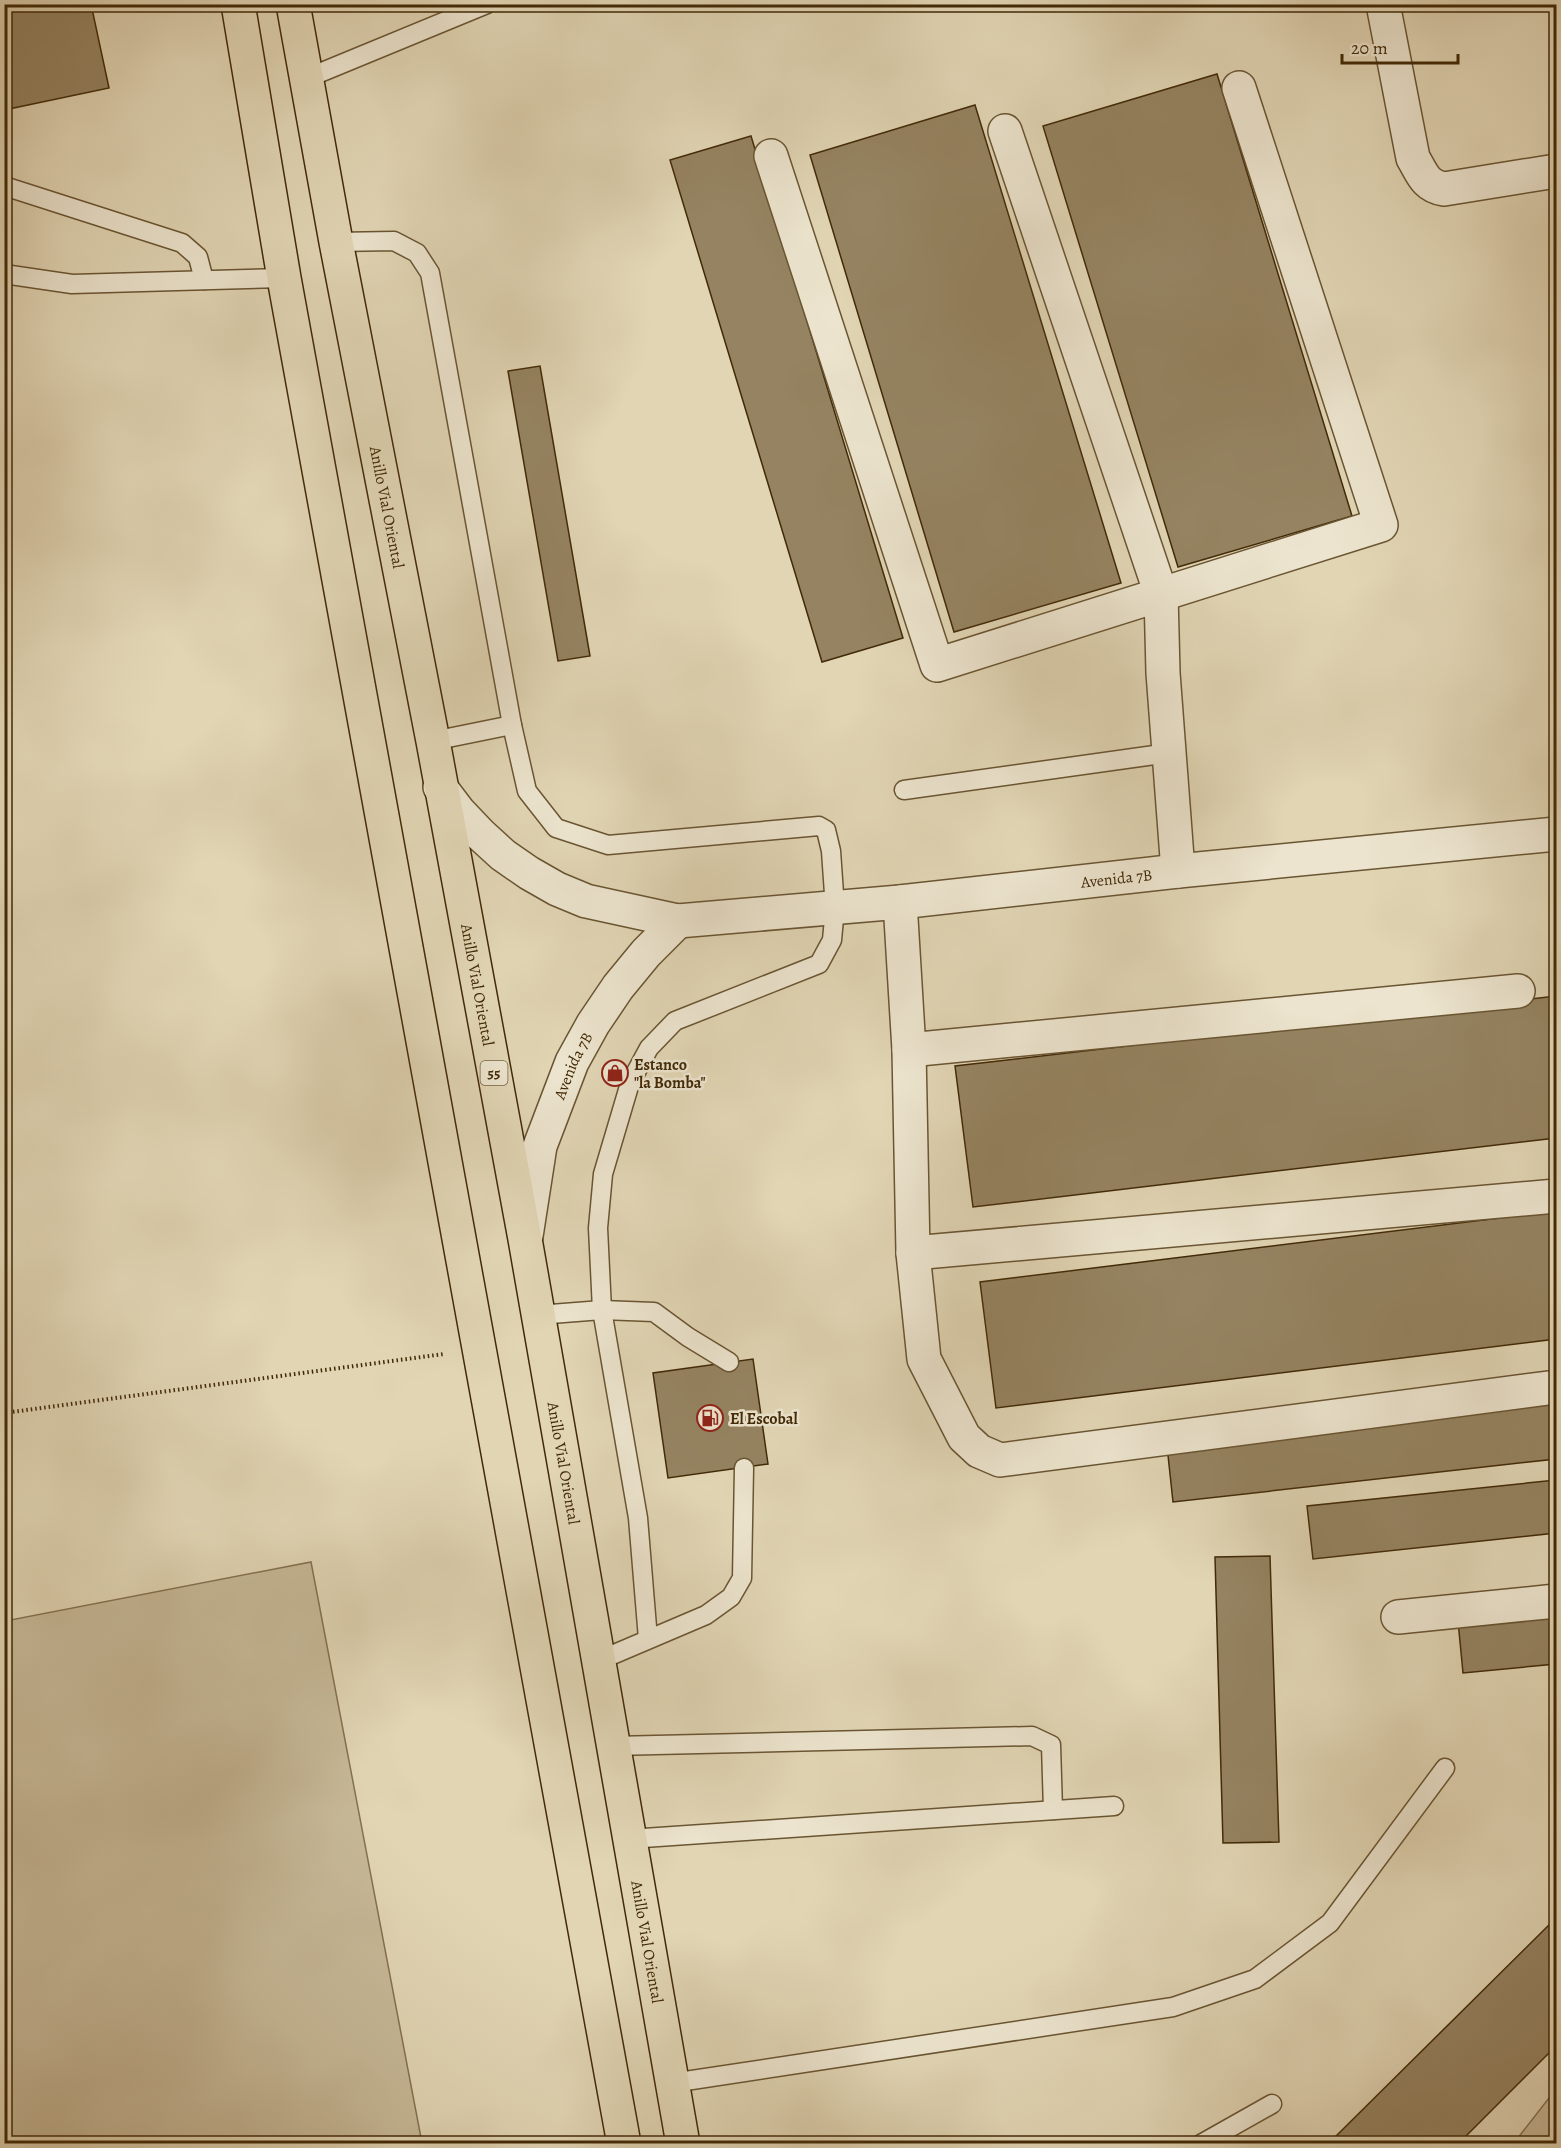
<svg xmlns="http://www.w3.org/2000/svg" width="1561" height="2148" font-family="Alegreya,serif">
<rect width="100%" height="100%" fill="#e1d5b4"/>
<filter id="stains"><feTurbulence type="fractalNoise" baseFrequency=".00333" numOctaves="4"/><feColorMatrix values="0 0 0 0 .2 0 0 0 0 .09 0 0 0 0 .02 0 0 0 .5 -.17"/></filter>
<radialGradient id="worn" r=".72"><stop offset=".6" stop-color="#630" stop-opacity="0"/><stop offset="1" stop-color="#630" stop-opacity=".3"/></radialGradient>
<g fill="#c6b897" stroke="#84714f" stroke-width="1.5">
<polygon points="311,1562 422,2143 5,2143 5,1621"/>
<polygon points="1556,2089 1556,2143 1514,2143"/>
</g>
<g fill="#958361" stroke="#422a07" stroke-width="1.5">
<polygon points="4,4 91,4 109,88 4,110"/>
<polygon points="1217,74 1352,516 1178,567 1043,126"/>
<polygon points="975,105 1121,583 954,632 810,155"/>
<polygon points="751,136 903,638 822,662 670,160"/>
<polygon points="540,366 590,656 558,661 508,371"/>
<polygon points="1556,996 1556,1138 973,1207 955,1066"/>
<polygon points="1556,1211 1556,1339 996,1408 980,1282"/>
<polygon points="753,1359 768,1464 668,1478 653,1373"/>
<polygon points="1556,1402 1556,1459 1173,1502 1167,1446"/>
<polygon points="1556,1480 1556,1533 1313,1559 1307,1506"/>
<polygon points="1270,1556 1279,1842 1223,1843 1215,1557"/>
<polygon points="1556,1611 1556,1664 1463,1673 1458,1621"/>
<polygon points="1556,1918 1556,2046 1458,2144 1328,2144"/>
</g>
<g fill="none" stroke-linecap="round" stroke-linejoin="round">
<defs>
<g id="service">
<polyline points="305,79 487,4"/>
<polyline points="4,186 182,243 198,257 204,280"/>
<polyline points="336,242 394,241 417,253 430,273 512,725 527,791 556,828 608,845 819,826 826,830 831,851 835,908 832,940 819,964 675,1021 649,1048 630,1083 603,1174 598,1228 602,1310 638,1518 648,1639"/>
<polyline points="4,274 72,284 284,278"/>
<polyline points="433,741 512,725"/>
<polyline points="904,790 1169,753"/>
<polyline points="538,1315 602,1310 654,1312 688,1337 729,1362"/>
<polyline points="598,1661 706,1615 731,1597 742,1578 744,1468"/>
<polyline points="613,1746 1032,1736 1051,1745 1053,1810"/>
<polyline points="629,1839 1114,1806"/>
<polyline points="672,2083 1173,2007 1255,1979 1330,1923 1445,1768"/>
<polyline points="1201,2144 1272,2104"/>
</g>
<g id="minor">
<path d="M1383,4L1413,158C1422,173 1425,186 1444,189L1556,171"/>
<polyline points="1005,131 1161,594 1163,673 1178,871"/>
<polyline points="771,156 937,665 1381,525 1239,88"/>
<polyline points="900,902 909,1050 913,1253 924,1359 964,1437 979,1451 1000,1460 1556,1387"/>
<polyline points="909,1050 1518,991"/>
<polyline points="913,1253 1556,1196"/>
<polyline points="1398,1617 1556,1601"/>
</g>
<g id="tertiary">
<path id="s1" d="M440,787L459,812L480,834L503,855L529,873L557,889L586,901L678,921L900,902L1178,871L1556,834"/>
<path id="s2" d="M526,1236L540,1146L572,1062L593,1024L618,987L646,953L678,921"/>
</g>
<g id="trunk">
<polyline points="238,4 284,278 624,2144"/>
<path id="s3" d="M293,4L336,242L433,741L525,1239L683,2144"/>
</g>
</defs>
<use href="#service" stroke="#6a5532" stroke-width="21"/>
<use href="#minor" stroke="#6a5532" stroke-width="36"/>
<use href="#tertiary" stroke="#6a5532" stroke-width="36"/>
<use href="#trunk" stroke="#422a07" stroke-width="36"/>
<polyline stroke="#422a07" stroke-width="4" stroke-dasharray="1.5 3" stroke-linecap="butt" points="4,1413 444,1354"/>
<use href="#service" stroke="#ece4ce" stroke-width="18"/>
<use href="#minor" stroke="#ece4ce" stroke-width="33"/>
<use href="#tertiary" stroke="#ece4ce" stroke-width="33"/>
<use href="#trunk" stroke="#e1d5b4" stroke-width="33"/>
</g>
<defs>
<symbol id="shop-ring" viewBox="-11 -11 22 22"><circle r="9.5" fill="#ece4ce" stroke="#8f2418" stroke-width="1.5"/><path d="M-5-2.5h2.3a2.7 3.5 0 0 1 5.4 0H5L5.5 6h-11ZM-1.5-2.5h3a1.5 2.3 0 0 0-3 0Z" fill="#8f2418"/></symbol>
<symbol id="fuel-ring" viewBox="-11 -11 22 22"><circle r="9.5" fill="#ece4ce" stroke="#8f2418" stroke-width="1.5"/><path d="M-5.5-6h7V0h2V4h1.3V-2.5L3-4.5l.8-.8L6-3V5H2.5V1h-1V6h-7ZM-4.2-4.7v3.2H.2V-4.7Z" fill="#8f2418"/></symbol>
</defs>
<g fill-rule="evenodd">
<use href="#shop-ring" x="600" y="1058" width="30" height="30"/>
<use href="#fuel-ring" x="695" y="1403" width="30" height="30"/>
</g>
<g text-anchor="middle" stroke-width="5" stroke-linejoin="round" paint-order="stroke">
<rect fill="#ece4ce" stroke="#756243" stroke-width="1.5" x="480.5" y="1061" width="27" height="24" rx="4.5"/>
<g font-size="15" font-weight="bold" fill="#422a07">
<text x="494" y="1078">55</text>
</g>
<g font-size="16" fill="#422a07" stroke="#ece4ce">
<text dy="6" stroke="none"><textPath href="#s3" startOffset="512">Anillo Vial Oriental</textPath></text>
<text dy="6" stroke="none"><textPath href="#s1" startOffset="723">Avenida 7B</textPath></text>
<text dy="6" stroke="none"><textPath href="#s3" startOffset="998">Anillo Vial Oriental</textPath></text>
<text dy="6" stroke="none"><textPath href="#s2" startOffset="178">Avenida 7B</textPath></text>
<text dy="6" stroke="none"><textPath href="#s3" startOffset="1484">Anillo Vial Oriental</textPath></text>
<text dy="6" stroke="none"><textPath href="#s3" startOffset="1970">Anillo Vial Oriental</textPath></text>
</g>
<g font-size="16" font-weight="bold" fill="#422a07" stroke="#ece4ce" text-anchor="start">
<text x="634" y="1070">Estanco<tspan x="634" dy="18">"la Bomba"</tspan></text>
<text x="730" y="1424">El Escobal</text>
</g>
</g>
<rect width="1561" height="2148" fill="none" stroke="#e1d5b4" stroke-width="24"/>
<rect x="6" y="6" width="1549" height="2136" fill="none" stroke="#422a07" stroke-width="3"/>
<rect x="12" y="12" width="1537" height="2124" fill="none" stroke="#422a07" stroke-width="1.5"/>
<path d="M1342 54v9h116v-9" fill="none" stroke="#422a07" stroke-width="3"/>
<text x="1351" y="54" font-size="18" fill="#422a07" stroke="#ece4ce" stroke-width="4.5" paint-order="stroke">20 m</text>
<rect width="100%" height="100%" filter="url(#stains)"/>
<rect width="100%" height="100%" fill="url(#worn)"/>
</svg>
